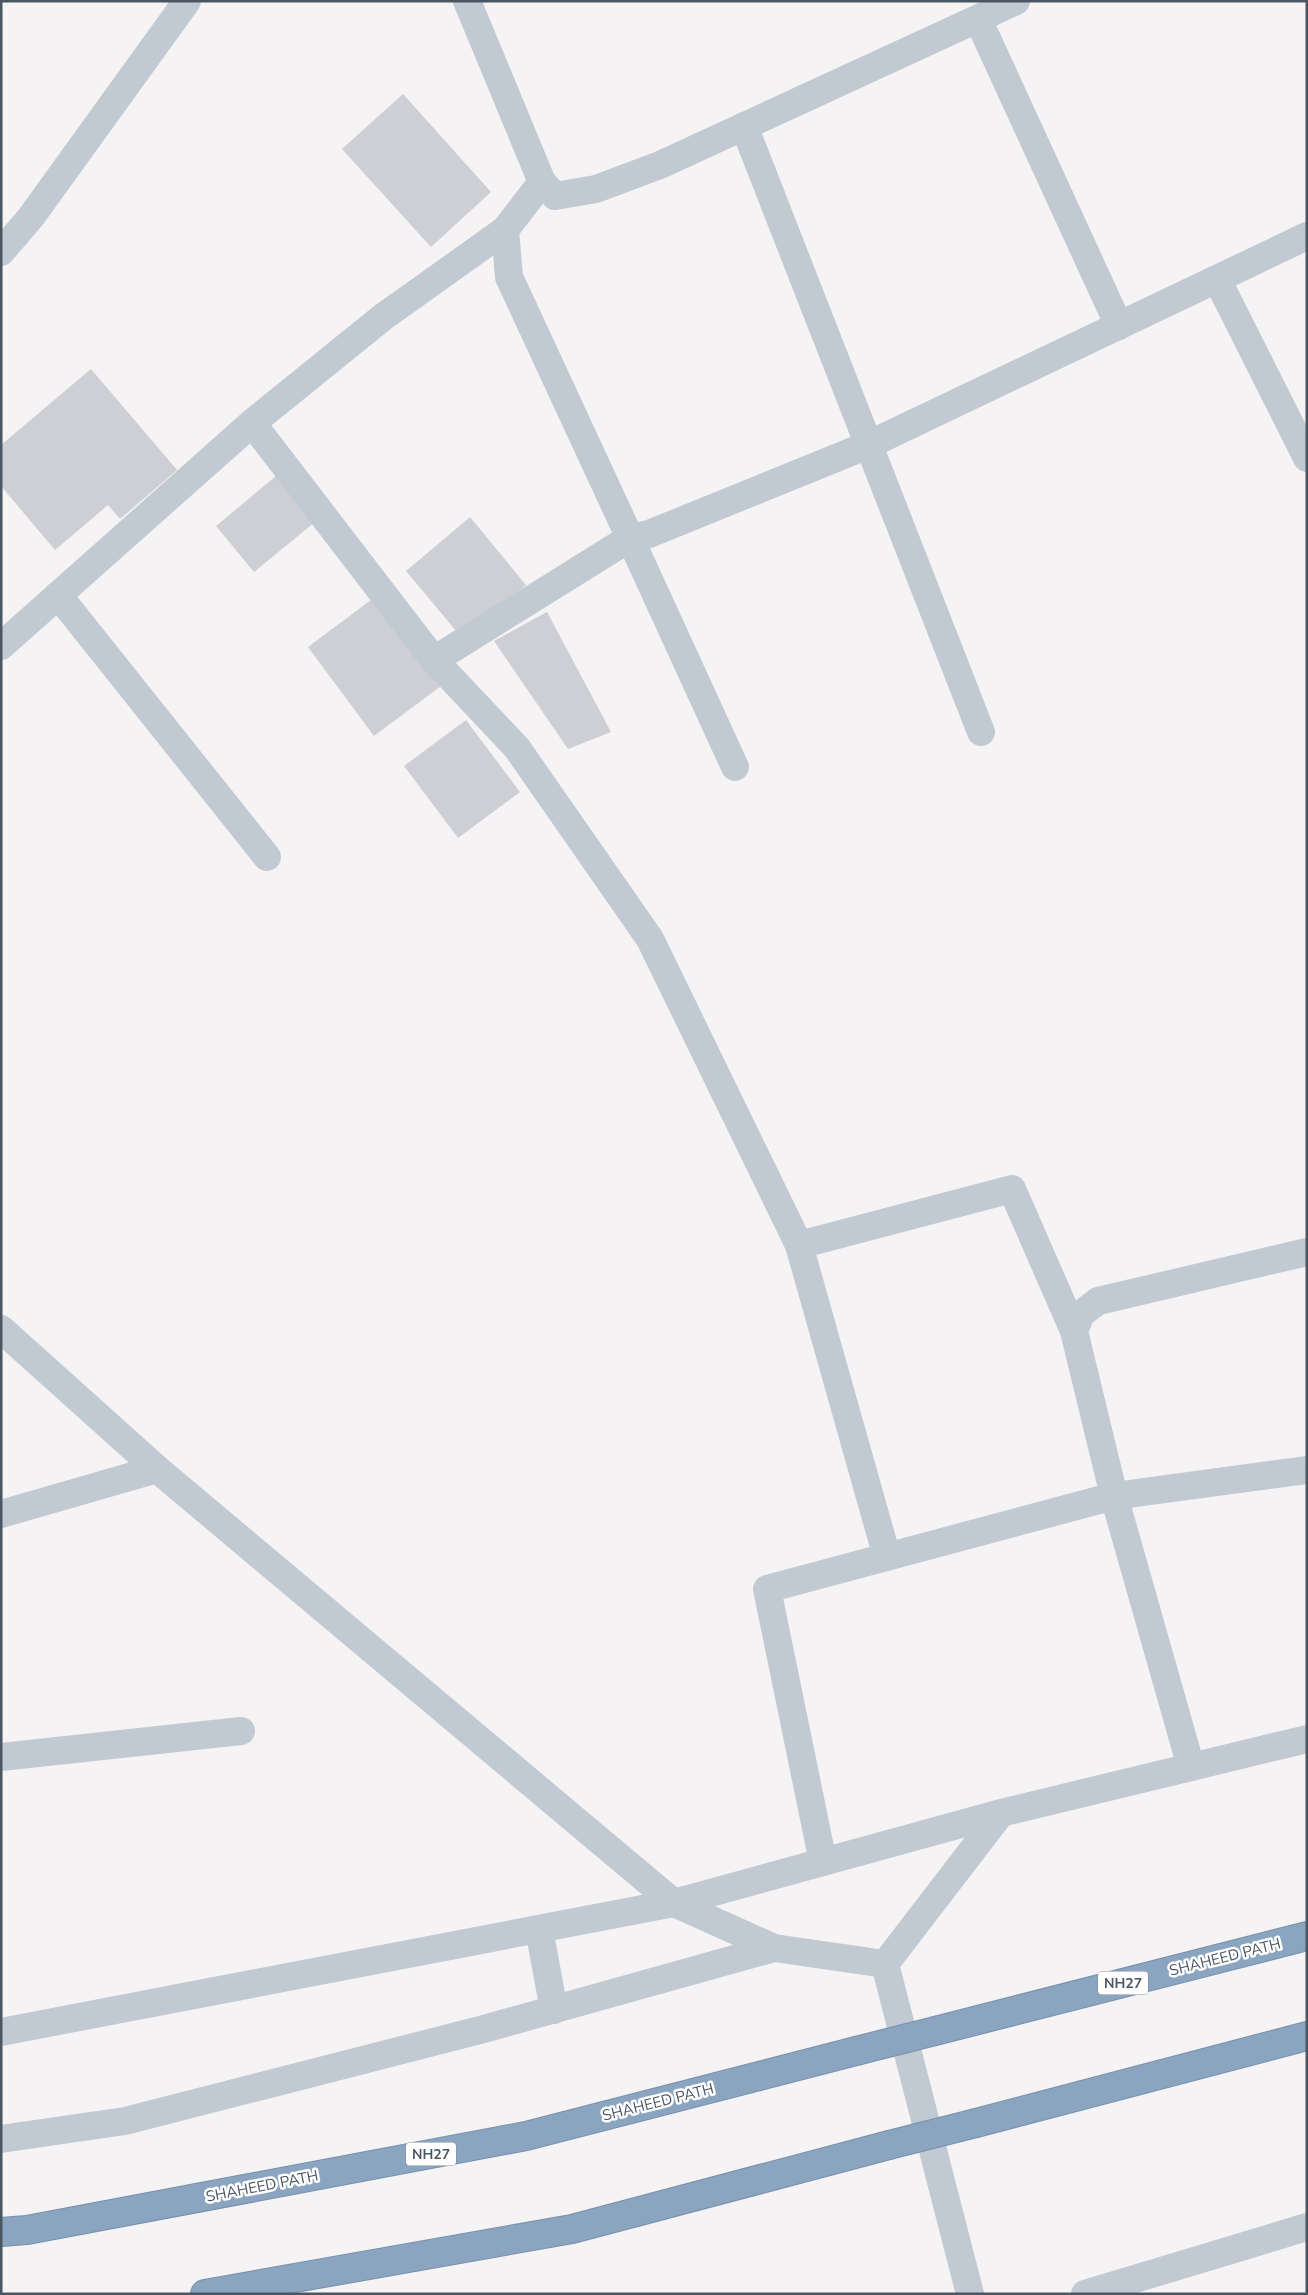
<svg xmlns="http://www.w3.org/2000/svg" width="1308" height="2295" font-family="'Nunito Sans',sans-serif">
<rect width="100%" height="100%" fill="#f5f3f3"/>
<g fill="#cdcfd5">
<polygon points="403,94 491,192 431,247 342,149"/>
<polygon points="91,369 177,470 120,519 108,505 55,550 1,486 1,445"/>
<polygon points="276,476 315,522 254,572 216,526"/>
<polygon points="470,517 526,585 462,638 406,571"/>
<polygon points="379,594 445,683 374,736 308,647"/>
<polygon points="547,612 611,732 568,749 494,641"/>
<polygon points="466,720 520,792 458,838 404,766"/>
</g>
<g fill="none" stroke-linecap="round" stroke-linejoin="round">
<defs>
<g id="highway">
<polyline points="939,2030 1307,1936"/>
<polyline points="976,2123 1307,2036"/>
<polyline points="1,2232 27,2230 526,2136 856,2051"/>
<polyline points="205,2294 572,2229 889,2145"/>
</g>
</defs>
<use href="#highway" stroke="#7690ad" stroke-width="30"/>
<g stroke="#c1cad2" stroke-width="28">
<polyline points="467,1 542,182 555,196 596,189 660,165 1016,1"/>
<polyline points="978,19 1119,326"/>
<polyline points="744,126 981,732"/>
<polyline points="542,182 505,230 509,277 630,538 649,534 868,445 1307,236"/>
<polyline points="505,230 383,317 252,423 434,660 517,748 650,939 799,1245 1012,1189 1074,1331"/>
<polyline points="1,252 31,217 187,1"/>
<polyline points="1217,279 1307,458"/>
<polyline points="58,595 267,857"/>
<polyline points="1,646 252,423"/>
<polyline points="434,660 630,538 735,767"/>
<polyline points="799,1245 887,1557"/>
<polyline points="1,1329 157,1469 674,1903 774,1948 885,1964"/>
<polyline points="1,1514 157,1469"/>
<polyline points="1,1757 241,1731"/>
<polyline points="1191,1767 1114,1496 1074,1331 1081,1314 1098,1301 1307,1252"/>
<polyline points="823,1862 767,1589 1114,1496 1307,1470"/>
<polyline points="539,1929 554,2010"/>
<polyline points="885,1964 1001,1813 1307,1739"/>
<polyline points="885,1964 970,2294"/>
<polyline points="1,2032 674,1903 1001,1813"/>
<polyline points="1,2139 125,2121 480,2030 774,1948"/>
<polyline points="1085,2294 1307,2227"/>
</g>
<use href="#highway" stroke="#8ba5c1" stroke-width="28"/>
<defs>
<g id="highway-bridge">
<polyline points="856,2051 939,2030"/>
<polyline points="889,2145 976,2123"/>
</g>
</defs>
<use href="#highway-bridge" stroke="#7690ad" stroke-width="30" stroke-linecap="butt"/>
<use href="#highway-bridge" stroke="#8ba5c1" stroke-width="28"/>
</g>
<g text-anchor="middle" stroke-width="5" stroke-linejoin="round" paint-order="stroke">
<g fill="#fff" stroke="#808990" stroke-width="1">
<rect x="1098" y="1971.5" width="50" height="23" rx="4"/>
<rect x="406" y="2142.5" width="50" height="23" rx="4"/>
</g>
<g font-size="14" font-weight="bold" fill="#4a5661">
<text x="1123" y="1988">NH27</text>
<text x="431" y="2159">NH27</text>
</g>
<g font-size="15" fill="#4a5661" stroke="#fff">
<text transform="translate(1225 1957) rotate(-14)" y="5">SHAHEED PATH</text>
<text transform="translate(658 2102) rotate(-14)" y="5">SHAHEED PATH</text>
<text transform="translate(262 2186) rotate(-11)" y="5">SHAHEED PATH</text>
</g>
</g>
<rect width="1308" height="2295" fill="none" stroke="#4a5661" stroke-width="5"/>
</svg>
